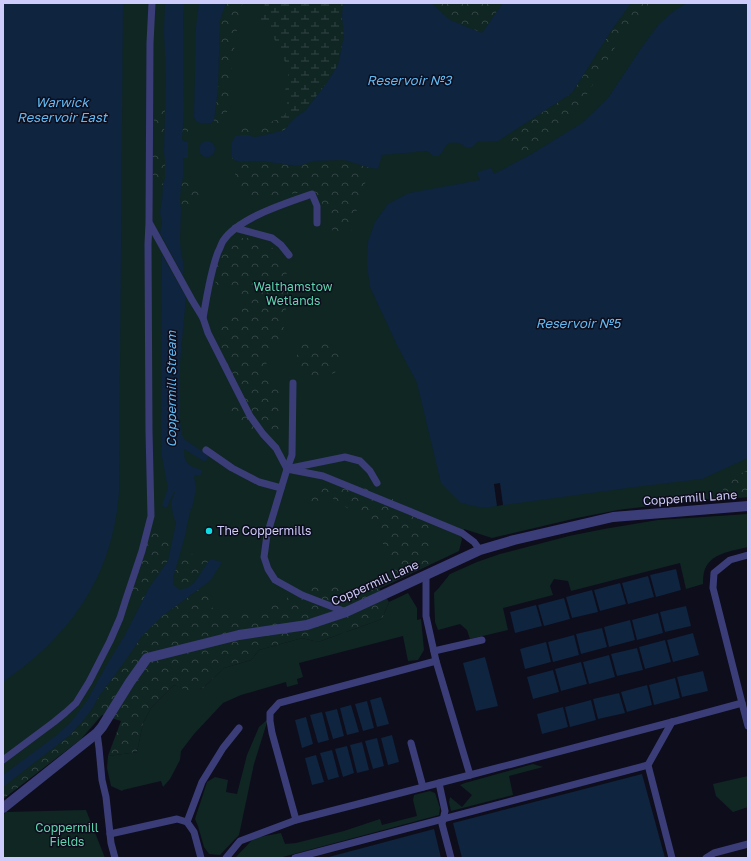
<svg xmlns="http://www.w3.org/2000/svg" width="751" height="861" font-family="'Golos Text',sans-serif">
<defs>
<pattern id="forest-crowns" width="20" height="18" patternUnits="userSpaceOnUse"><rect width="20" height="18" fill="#102623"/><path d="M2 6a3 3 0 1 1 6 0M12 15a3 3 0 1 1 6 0" fill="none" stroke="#324444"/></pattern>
<pattern id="wetland-marsh" width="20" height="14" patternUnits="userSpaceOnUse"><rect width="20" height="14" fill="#102623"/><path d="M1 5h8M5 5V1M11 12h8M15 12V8" fill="none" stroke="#324444"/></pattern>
</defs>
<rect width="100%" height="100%" fill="#0e0d1c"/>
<g fill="#102623">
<polygon points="3,3 748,3 748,497 698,500 618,510 577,518 492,538 464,529 461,537 462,539 459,551 379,589 296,602 139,650 81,739 3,799"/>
<path d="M748,514V547C732,551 709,553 704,572C703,576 703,580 703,584L686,589L680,563L571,591L568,581L554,579L550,586L553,595L503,608L508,630L470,639L467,630L460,624L438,630L435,622L434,593L438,589L450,574L477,562L500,554L569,536L604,529L658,520Z"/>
<polygon points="408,593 417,608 417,620 421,619 424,650 418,660 408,661 403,636 299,663 303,677 297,679 298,684 287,687 286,682 241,695 223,703 194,734 181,751 180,760 170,779 163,787 161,781 123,790 122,791 111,786 107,768 108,756 137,752 143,723 151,708 174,685 191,691 203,688 224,668 251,660 259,650 302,638 318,642 382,619 389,602"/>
<polygon points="268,719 254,764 239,835 220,855 209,854 204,847 198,826 195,819 207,782 215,777 228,780 226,792 237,794 247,755 259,727"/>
<polygon points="533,764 543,767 509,776 513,795 451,811 449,802 450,797 462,807 472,795 460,785 465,783"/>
<polygon points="748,776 748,807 733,812 716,796 713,784"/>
<polygon points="430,791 435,793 440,808 439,815 279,858 235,858 254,838 281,833 285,844 296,843 344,831 380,819 382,825 417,816 413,800 414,795"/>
<polygon points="86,810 105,858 3,858 3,815 6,812"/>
</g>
<g fill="url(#forest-crowns)">
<polygon points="226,3 243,3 240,9 233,57 227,113 221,124 213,122 214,120 218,89 220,20"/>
<polygon points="431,3 503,3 482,33 450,20"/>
<polygon points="631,3 650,3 620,39 586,96 546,145 530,155 498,141 572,93 611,31"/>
<polygon points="161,107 165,109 164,137 160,137 154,132 154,109 158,110"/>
<path d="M183,116C190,121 192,127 186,134L189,138L188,142H184L182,139Z"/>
<path d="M280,118L288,125L285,130C276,134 263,138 253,137C249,136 245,135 240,135V129L254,126L266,124Z"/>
<path d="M159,151L164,152C166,163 166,174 163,185L153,183V155Z"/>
<polygon points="232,157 234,160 241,162 260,161 298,166 313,161 344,160 371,168 361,194 351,232 334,235 325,206 306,192 240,200"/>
<path d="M183,178C211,184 200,211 181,209C180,198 180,188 183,178Z"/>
<path d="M238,238H248L262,240L275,250L285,267L289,284L283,333L269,352L265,370L279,389L280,439L277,442L262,430C246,432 240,424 231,412L232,400L238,393L226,364L229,358L220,346L217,331L225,316L242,314L241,290H215L217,260L227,246Z"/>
<polygon points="314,340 332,341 342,352 335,373 311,378 296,370 297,355 301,346"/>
<polygon points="748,470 748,480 746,481 748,485 748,497 720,499 726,481"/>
<polygon points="310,483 364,485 430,517 429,565 400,578 386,557 380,530 331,497 310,503"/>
<polygon points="152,527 164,533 171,548 168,561 149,588 143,601 136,598 130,593"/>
<polygon points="181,552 210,559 195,582 189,587 180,590 174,585 173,578"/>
<polygon points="210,581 212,584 209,607 241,614 275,605 313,582 375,583 389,602 382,619 318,642 302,638 259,650 251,660 224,668 203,688 191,692 174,685 151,708 143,723 137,752 108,756 121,721 102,715 81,739 3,799 3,787 57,746 92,709 99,696 123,664 142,636 162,616"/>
</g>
<polygon fill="url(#wetland-marsh)" points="265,3 343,3 342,17 344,36 338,65 326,84 305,111 297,116 288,125 280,118 280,114 285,115 286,107 287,107 287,97 282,96 289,82 287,66 271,32 260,18 264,8"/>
<g fill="#0f243e">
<path d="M3,3H123L119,492C115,548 94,598 54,639C39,655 21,669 3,682Z"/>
<polygon points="165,3 184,3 183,16 184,110 182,139 184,142 188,142 188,158 183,158 183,178 181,185 180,200 181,209 180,240 181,254 183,261 183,275 160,233 162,223 160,212 162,200 163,185 165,178 165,161 164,152 166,76 164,32"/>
<path d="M199,3H226L220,20L218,89L214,120L211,123C204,123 196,125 194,117L196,26Z"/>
<path d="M343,3H431L450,20L482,33L503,3H631L611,31L572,93L498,141L477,142L472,147L466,148C461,142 455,142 448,143L439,156H433L428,151L382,155L378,169L371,168L344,160L313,161L298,166L260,161L241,162L234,160L232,157V142L234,138L236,136L240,135H248L254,137L261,136L285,130L288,125L297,116L305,111L326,84L338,65L344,36L342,17Z"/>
<polygon points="687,3 748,3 748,458 702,479 635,487 483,508 461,503 441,483 417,383 397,345 370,287 367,265 368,242 375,222 388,204 409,193 480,180 477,172 491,168 494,174 530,155 582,123 608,98 642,47 659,24 675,10"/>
<circle cx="207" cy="149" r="8"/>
<path d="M162,255L186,297L180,362V421L182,435L184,439L209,456L205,462L184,449C184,464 189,466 202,470L200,476L195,475L194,477L196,489L192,508H191L186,529H187L173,578L174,585L180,590L189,587L195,582L210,559L222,562L210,581L162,616L142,636L123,664L99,696L92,709L81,723L70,735L3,787V775L57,735L71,722L87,701L105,668L125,635L149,588L168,561L176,523L173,515L171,502L175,492H174L170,500L167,508L162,506L168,488L162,457L161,425Z"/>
<polygon points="676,569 681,590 656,597 650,575"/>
<polygon points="648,576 654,597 628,604 622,583"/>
<polygon points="620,583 626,604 600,611 594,590"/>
<polygon points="592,590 598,612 572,618 566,597"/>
<polygon points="564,598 570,619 544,626 538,605"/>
<polygon points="536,605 542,626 515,633 510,612"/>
<polygon points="686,606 691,626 665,632 660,612"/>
<polygon points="658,613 663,633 637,640 632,620"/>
<polygon points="630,620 635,640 609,647 604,627"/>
<polygon points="602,628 607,647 581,654 576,634"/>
<polygon points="693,633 699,655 673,662 667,640"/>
<polygon points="574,635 579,655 553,662 548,642"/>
<polygon points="665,640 671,662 645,669 639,647"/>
<polygon points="546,642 551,662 525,669 520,649"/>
<polygon points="637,648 643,670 617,676 611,654"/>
<polygon points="609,655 615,677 589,684 583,662"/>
<polygon points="485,657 498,706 476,711 463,663"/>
<polygon points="581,662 587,684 561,691 555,669"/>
<polygon points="553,670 559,692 533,699 527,677"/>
<polygon points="703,671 708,691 682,697 677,677"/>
<polygon points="675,678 680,698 654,705 649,685"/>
<polygon points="647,685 652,705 627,712 621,692"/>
<polygon points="619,693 625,713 598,719 593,699"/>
<polygon points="381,697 389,724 377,727 370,700"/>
<polygon points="591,700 596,720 570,727 565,707"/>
<polygon points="367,701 374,728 363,731 355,704"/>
<polygon points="351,705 359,732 347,735 340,708"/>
<polygon points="563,707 568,727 542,734 537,714"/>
<polygon points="337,709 344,736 333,739 325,712"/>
<polygon points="322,712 329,740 318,743 310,715"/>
<polygon points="306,717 313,744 302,748 295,720"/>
<polygon points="392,735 399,762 388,765 381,738"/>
<polygon points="377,738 384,766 373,769 365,741"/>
<polygon points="362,742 369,770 357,773 350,745"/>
<polygon points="347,746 354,773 343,777 335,749"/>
<polygon points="332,750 339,777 328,780 320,753"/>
<polygon points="316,755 324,782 312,785 305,758"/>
<polygon points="642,774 665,858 462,858 453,823"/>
<polygon points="434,829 441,858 325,858"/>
</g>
<polygon fill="#0e0d1c" points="500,483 503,505 497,506 494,484"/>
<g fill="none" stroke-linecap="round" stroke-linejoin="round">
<g stroke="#3b3d78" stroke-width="7">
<polyline points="150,224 192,300 203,318 208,333 250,416 263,434 276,448 287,469 267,535 264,557 268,569 275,580 302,595 346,612"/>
<polyline points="235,228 272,238 281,245 289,255"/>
<path d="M203,318C207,296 210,273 218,252C220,249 221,244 223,241C238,218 286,203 312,194L317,206V223"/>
<polyline points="206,450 232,468 259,482 281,488"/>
<polyline points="291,468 345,457 360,461 370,471 377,483"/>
<polyline points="287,469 323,476 409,511 462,533 474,542 480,550"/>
<polyline points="287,469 292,455 293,383"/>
<polyline points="434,651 482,640"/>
<polyline points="436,661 470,775 672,722"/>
<polyline points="742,703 748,726"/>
<polyline points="97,733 99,748 102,780 106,797 111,843 115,858"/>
<polyline points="411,743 423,787"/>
<polyline points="3,760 54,722 65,713 76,703 89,682 110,641 120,618 126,599 142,551 151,516 149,431 148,244 149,223 150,43 152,3"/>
<polyline points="439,783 445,811 442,824 451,858"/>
<polyline points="296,820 272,733 270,721 270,713 279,703 436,661 426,616 426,575"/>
<polyline points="187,822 202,782 223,748 239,728"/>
<polyline points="110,834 177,819 187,822 194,832 201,858"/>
<polyline points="226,858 240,841 296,820 470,775"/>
<polyline points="295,858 648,765"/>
<polyline points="672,858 648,765 672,722 742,703 713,588 714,573 730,560 748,555"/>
<polyline points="706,858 714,853 748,844"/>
</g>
<polyline stroke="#3b3d78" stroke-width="10" points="3,808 97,733 102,727 130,682 147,658 239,635 307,625 346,612 480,550 514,540 613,517 748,506"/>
</g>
<circle fill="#11dbe2" stroke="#0e0d1c" stroke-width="1.5" cx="209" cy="531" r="4"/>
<g text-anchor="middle" stroke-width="3" stroke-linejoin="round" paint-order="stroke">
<g font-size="12" fill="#5fd5af" stroke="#0e0d1c">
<text x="293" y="291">Walthamstow<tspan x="293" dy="14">Wetlands</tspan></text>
<text x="67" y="832">Coppermill<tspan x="67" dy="14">Fields</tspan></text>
</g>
<g font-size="12" fill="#ceccfb" stroke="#0e0d1c">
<text transform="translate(690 498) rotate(-4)" y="4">Coppermill Lane</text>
<text transform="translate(375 583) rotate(-24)" y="4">Coppermill Lane</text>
</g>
<g font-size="12" fill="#ceccfb" stroke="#0e0d1c" text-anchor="start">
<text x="217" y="535">The Coppermills</text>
</g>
<g font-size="13" font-style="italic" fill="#62baf3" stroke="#0e0d1c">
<text x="409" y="85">Reservoir №3</text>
<text x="62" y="107">Warwick<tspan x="62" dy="15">Reservoir East</tspan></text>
<text x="578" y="328">Reservoir №5</text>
<text transform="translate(171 389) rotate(-90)" y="5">Coppermill Stream</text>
</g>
</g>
<rect width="751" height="861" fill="none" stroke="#ceccfb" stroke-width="8"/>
</svg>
